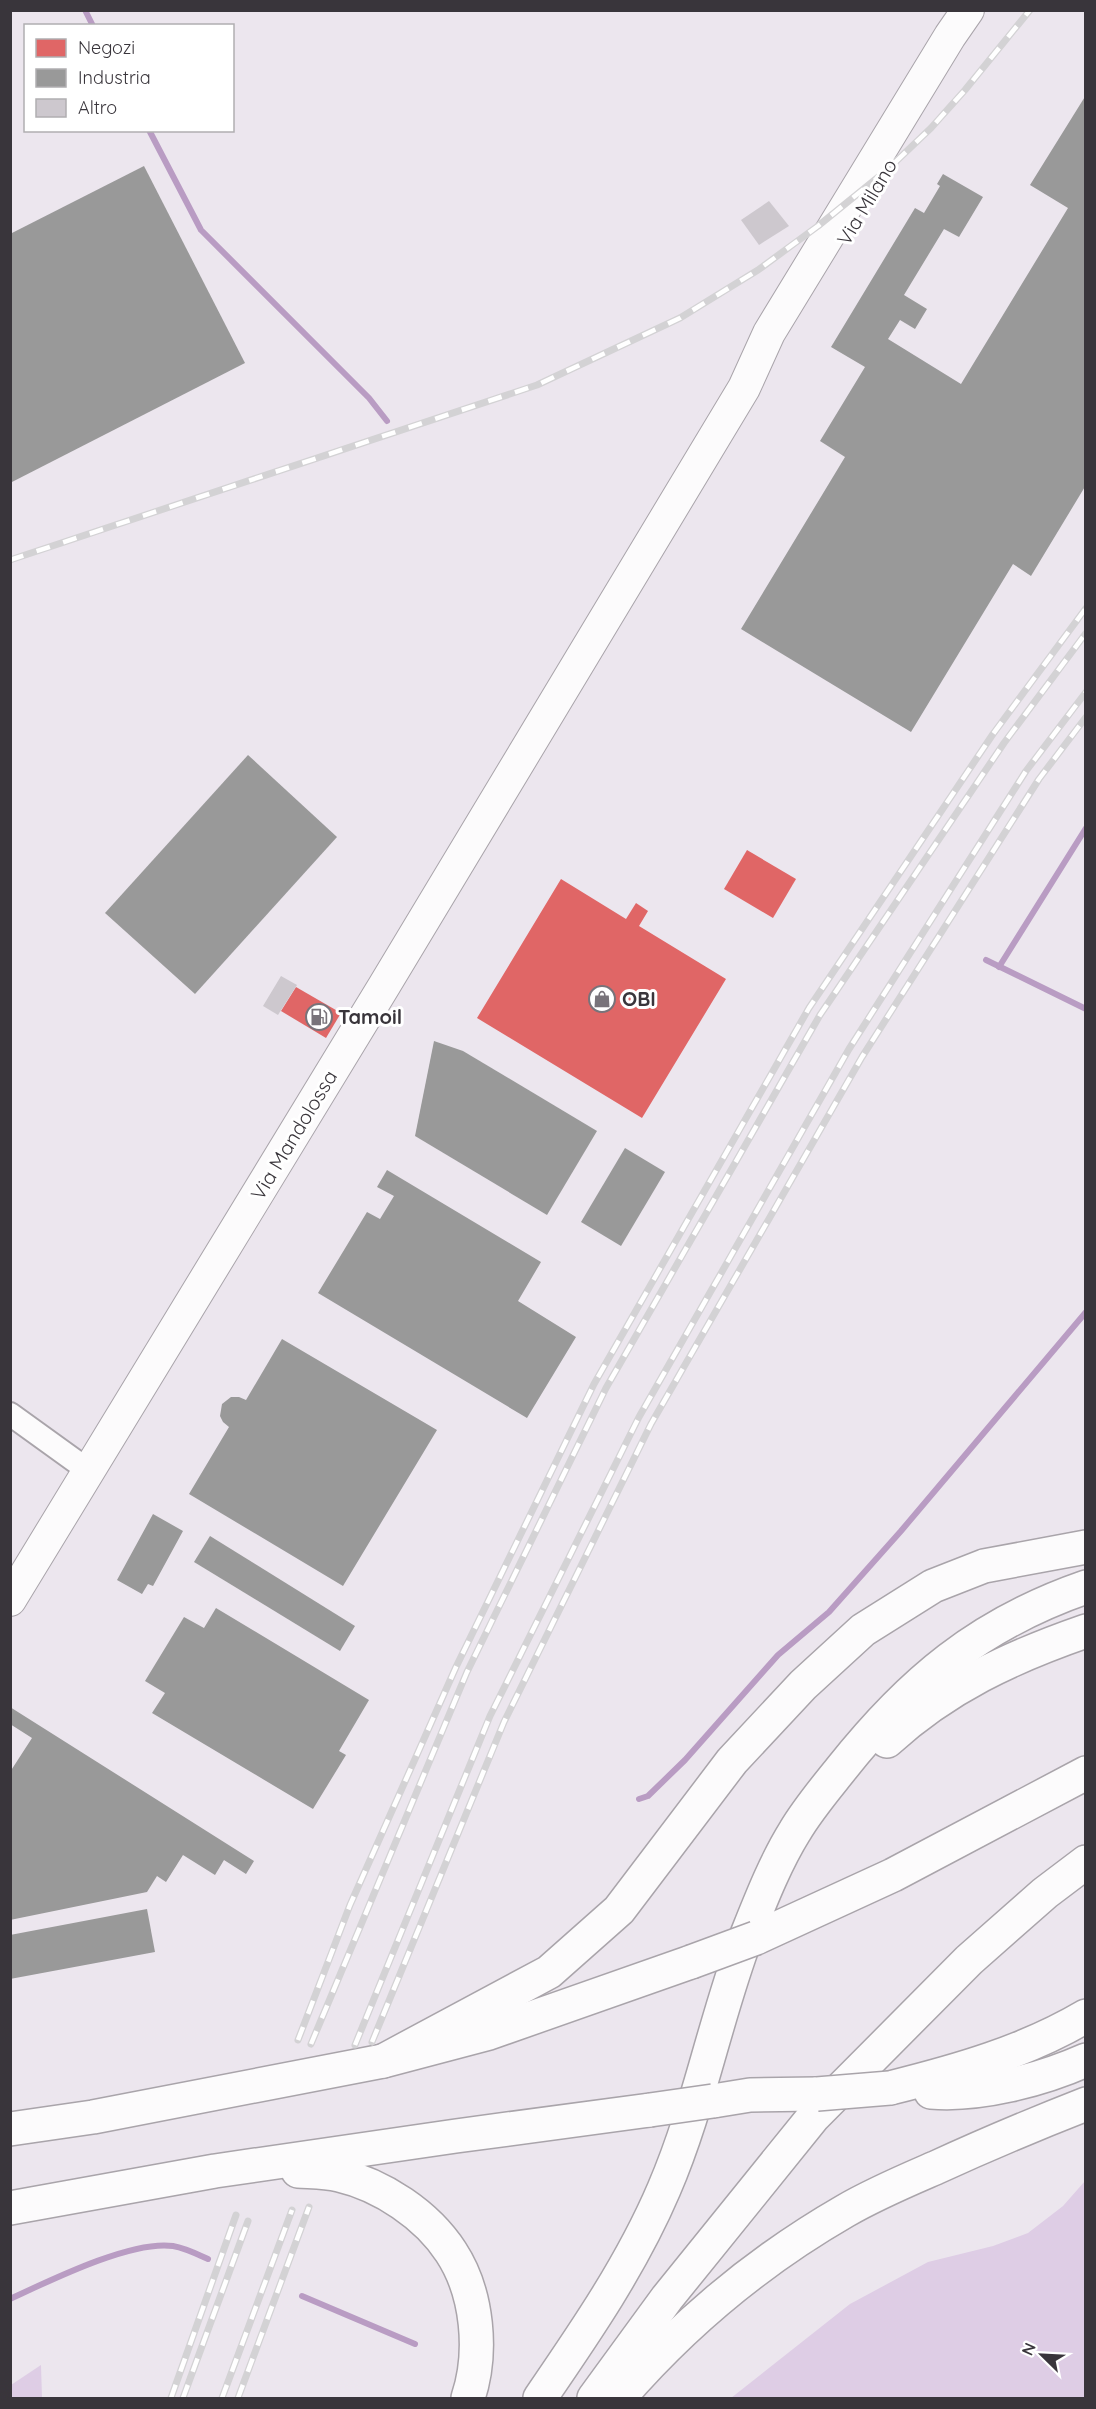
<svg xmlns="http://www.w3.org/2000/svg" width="1096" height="2409" font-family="Quicksand,sans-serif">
<rect width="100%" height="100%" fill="#ece6ee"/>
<g fill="#decde5">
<polygon points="1085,2181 1085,2398 731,2398 850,2304 928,2262 993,2246 1028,2233 1063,2206"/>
<polygon points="41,2365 42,2398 11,2398 11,2385"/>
</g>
<g fill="#e06666">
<polygon points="747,850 796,879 773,918 724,889"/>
<polygon points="561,879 626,919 636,903 648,911 639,926 726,979 642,1118 477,1018"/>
<polygon points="296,987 341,1013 326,1038 281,1011"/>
</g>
<g fill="#999">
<polygon points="1086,95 1086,485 1031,576 1013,564 911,732 741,629 845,457 820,441 865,367 831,347 915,208 924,213 940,186 937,184 943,174 983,197 959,237 944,229 904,295 927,309 915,329 900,320 888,339 961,384 1068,208 1030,185"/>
<polygon points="144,166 245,363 10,483 10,234"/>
<polygon points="248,755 337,837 195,994 105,913"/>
<polygon points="434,1041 463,1051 597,1131 547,1215 415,1136"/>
<polygon points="625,1148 665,1172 621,1246 581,1222"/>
<polygon points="387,1170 541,1262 518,1301 576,1337 527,1418 318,1293 367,1212 380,1219 394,1196 377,1187"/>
<polygon points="282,1339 437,1430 343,1586 189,1494 229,1427 223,1422 220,1416 222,1404 231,1397 239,1397 246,1400"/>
<polygon points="153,1514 183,1531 153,1586 148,1584 142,1594 117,1580"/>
<polygon points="210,1536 355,1626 340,1651 194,1562"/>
<polygon points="216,1608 369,1700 339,1751 346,1755 313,1809 152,1713 165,1693 145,1681 184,1617 204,1628"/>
<polygon points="10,1707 254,1861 246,1874 224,1860 215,1875 183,1855 166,1882 157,1876 147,1892 10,1920 10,1772 32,1738 10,1724"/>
<polygon points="147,1909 155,1952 10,1979 10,1935"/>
</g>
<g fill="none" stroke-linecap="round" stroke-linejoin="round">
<g stroke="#b99cc3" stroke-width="6">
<polyline points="85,10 93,26"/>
<polyline points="149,130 201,230 369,398 387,421"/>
<polyline points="986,960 1086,1009"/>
<polyline points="999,967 1086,828"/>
<polyline points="639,1799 648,1796 685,1760 778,1655 829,1612 901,1531 1086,1312"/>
<polyline points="302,2296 415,2344"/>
<path d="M10,2299C49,2281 131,2240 173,2246C185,2248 197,2254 208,2259"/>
</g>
</g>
<g fill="#cdc8ce">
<polygon points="769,201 789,226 759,245 741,220"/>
<polygon points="281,976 297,985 278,1015 263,1006"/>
</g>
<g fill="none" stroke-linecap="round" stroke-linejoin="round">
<defs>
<polyline id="minor" points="10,1414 89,1471"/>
<polyline id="secondary" points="10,1600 384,986 744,388 769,333 950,36 968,10"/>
<g id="trunk">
<path d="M887,1741C946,1687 1011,1657 1086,1631"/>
<polyline points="756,1938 893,1875 1086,1773"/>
<polyline points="383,2061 549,1972 619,1910 732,1761 803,1685 863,1630 933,1586 984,1566 1086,1547"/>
<path d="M890,2088C958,2071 1025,2052 1086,2016"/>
<path d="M931,2092C980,2096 1041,2080 1086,2060"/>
<polyline points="713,2101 750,2095 817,2094"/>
<polyline points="10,2129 93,2117 383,2061 489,2033 691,1962"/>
<path d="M298,2171C312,2172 326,2172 339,2175C382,2185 427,2215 451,2252C478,2293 483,2353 468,2398"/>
<polyline points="10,2208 215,2171 456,2136 650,2110"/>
<path d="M540,2398C586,2331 632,2264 664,2189C699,2108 715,2019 746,1937C760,1902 775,1863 795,1831C808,1809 825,1789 841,1769C910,1682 979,1624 1086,1587"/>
<polyline points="594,2398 667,2298 814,2116 969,1960 1045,1893 1086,1862"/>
<path d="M619,2398C683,2324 760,2260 845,2211C874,2194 905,2181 935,2168C985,2145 1035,2124 1086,2104"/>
</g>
</defs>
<use href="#minor" stroke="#a9a4aa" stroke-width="26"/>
<use href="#secondary" stroke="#a9a4aa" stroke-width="34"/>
<use href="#trunk" stroke="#a9a4aa" stroke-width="36"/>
<use href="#minor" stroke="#fcfbfc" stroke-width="22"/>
<use href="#secondary" stroke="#fcfbfc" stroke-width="32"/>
<use href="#trunk" stroke="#fcfbfc" stroke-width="33"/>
<defs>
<g id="rail">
<polyline points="10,560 537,385 680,318 758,270 818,226 887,170 931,128 965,90 1030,10"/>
<polyline points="298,2040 350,1905 456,1667 594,1384 809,1008 993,734 1086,608"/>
<polyline points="372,2042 504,1722 651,1424 862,1057 1039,779 1086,717"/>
<polyline points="311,2044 467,1672 606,1388 820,1015 1004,743 1086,633"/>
<polyline points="355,2045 490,1716 639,1417 849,1049 1026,771 1086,692"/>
<polyline points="171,2398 236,2215"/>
<polyline points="183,2398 248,2221"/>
<polyline points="222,2398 292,2210"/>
<polyline points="238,2398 309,2207"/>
</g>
</defs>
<use href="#rail" stroke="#d3d2d4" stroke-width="7"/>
<use href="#rail" stroke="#fff" stroke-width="4.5" stroke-dasharray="14" stroke-linecap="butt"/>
<defs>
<g id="trunk-bridge">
<polyline points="691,1962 756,1938"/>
<polyline points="817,2094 890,2088"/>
<polyline points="650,2110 713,2101"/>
</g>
</defs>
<use href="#trunk-bridge" stroke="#a9a4aa" stroke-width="36" stroke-linecap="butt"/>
<use href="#trunk-bridge" stroke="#fcfbfc" stroke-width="33"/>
</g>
<defs>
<symbol id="shop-ring" viewBox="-11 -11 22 22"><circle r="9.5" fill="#fff" stroke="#78737a" stroke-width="1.5"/><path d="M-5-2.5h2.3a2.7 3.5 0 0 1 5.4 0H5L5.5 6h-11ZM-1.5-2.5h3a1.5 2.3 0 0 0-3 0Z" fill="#78737a"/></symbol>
<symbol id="fuel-ring" viewBox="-11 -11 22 22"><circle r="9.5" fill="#fff" stroke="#78737a" stroke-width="1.5"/><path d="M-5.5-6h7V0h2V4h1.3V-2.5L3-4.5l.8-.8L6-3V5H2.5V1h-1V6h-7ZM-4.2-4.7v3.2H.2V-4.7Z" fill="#78737a"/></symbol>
</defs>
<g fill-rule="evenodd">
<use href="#shop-ring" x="587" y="984" width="30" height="30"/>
<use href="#fuel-ring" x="304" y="1002" width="30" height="30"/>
</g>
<g text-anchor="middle" stroke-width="6" stroke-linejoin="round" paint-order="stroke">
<g font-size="20" fill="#39353b" stroke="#fff">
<text transform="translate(867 202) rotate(-59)" y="7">Via Milano</text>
<text transform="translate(294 1135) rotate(-59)" y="7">Via Mandolossa</text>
</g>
<g font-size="20" font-weight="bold" fill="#39353b" stroke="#fff" text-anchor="start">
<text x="622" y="1006">OBI</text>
<text x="338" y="1024">Tamoil</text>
</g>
</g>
<rect width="1096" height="2409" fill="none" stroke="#39353b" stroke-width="24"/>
<rect x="24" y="24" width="210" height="108" fill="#ffffff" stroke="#b0aeb1" stroke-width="1.5"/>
<rect x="36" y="39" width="30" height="18" fill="#e06666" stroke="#b0aeb1" stroke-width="1.5"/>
<text x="78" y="54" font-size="18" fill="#39353b">Negozi</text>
<rect x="36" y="69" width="30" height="18" fill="#999999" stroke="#b0aeb1" stroke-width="1.5"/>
<text x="78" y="84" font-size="18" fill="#39353b">Industria</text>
<rect x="36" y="99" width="30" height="18" fill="#cdc8ce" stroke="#b0aeb1" stroke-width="1.5"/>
<text x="78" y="114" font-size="18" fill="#39353b">Altro</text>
<g transform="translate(1042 2355) rotate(294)" stroke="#ffffff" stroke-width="4.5" paint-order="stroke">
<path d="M0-4.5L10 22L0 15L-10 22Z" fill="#39353b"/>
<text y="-9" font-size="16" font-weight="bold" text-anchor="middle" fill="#39353b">N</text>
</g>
</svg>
